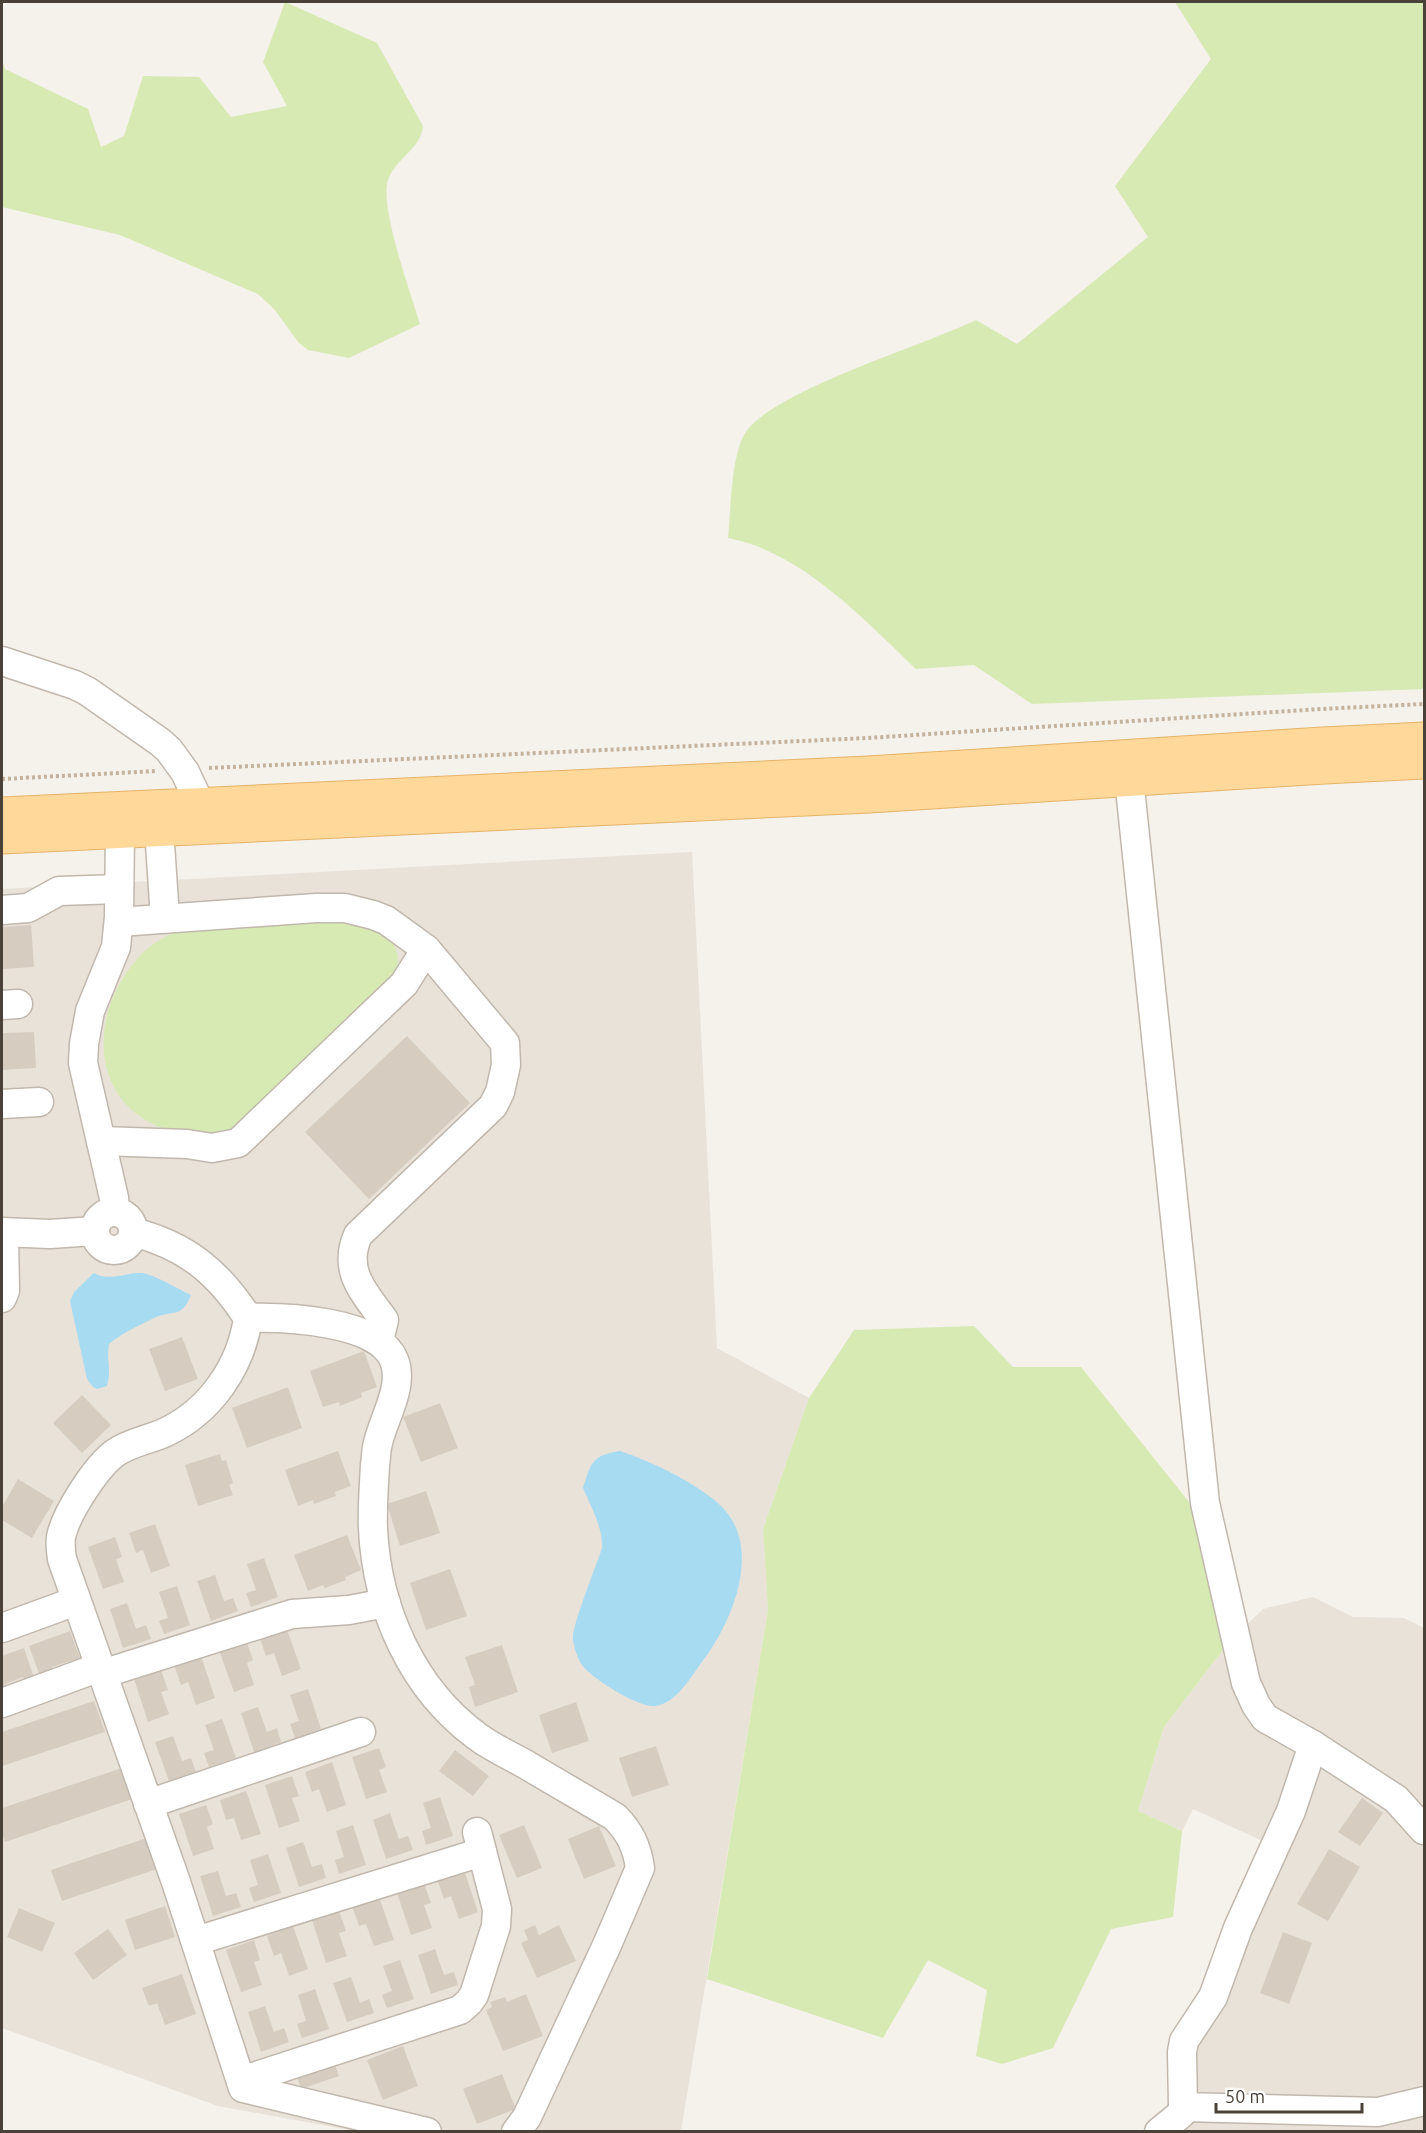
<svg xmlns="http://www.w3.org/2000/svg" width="1426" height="2133" font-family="Ubuntu,sans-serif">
<rect width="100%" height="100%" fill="#f5f1eb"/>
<g fill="#e9e2d9">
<polygon points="692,852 717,1348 809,1398 763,1529 768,1610 681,2131 355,2131 218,2106 2,2028 2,889"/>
<polygon points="1313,1597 1353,1617 1404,1618 1424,1628 1424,2131 1146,2131 1178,2108 1173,2058 1269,1844 1193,1809 1182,1831 1138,1811 1164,1727 1229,1642 1263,1609"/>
</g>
<g fill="#d7eab3">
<path d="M285,2L377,43L423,126C421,149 395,159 388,180C379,206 411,294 420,324L349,358L308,350L299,343L274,309L258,294L120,235L2,207V60L5,69L88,109L101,147L124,136L143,76L199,77L231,117L287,106L263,62Z"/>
<path d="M1175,2H1424V689L1032,704L974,665L916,669C865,620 800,551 728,538C731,509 731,459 744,435C766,393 928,344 976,320L1017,344L1148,237L1115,186L1211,59Z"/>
<path d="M209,922H370L392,939L398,956L397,970L341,1029L232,1131C209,1138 186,1137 165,1129C88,1102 89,1013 137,959C155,938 183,927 209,922Z"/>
<polygon points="974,1326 1013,1367 1081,1367 1189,1502 1229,1642 1164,1727 1138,1811 1182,1831 1173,1917 1111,1929 1053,2048 1002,2064 976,2056 987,1990 928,1960 883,2038 707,1979 768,1610 763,1529 809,1398 854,1330"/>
</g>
<g fill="#a7dbf2">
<path d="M94,1273C107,1282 127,1272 142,1273C155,1275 178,1289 191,1295C181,1320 172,1309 154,1318C138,1326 122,1333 109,1344C106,1361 112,1368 107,1386L97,1389L93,1387L87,1379L70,1301L74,1292Z"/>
<path d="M620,1451C650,1461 700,1484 723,1508C762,1549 733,1620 704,1659C692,1675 678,1702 656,1706C640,1709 591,1678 582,1665C577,1658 574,1647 573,1639C571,1628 597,1564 602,1548C603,1527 591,1507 583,1488C591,1463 592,1455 620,1451Z"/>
</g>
<g fill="#d7ccc0">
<polygon points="31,925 34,967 2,969 2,927"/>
<polygon points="34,1032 36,1068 2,1070 2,1033"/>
<polygon points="407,1036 470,1103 369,1199 305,1132"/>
<polygon points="182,1337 198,1379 165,1391 149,1349"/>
<polygon points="364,1351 377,1387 361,1393 362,1397 340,1406 339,1402 323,1407 310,1371"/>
<polygon points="288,1387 302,1428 247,1448 232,1408"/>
<polygon points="82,1395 111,1425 82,1453 53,1423"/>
<polygon points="440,1403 458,1448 421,1462 403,1417"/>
<polygon points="338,1451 351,1486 335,1492 336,1496 314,1504 313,1500 298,1506 285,1470"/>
<polygon points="220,1454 222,1461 226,1460 233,1483 229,1485 233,1495 198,1506 185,1465"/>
<polygon points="18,1479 54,1501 32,1538 2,1520 2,1507"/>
<polygon points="426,1491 440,1533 400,1546 387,1504"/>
<polygon points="155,1524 170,1566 151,1573 143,1550 136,1553 129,1533"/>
<polygon points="347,1535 361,1570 345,1577 346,1580 325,1588 323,1585 308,1591 294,1555"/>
<polygon points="115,1537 122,1557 116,1559 124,1582 103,1589 88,1547"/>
<polygon points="264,1558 278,1597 251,1607 246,1593 256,1590 247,1564"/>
<polygon points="450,1569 467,1616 426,1630 410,1583"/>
<polygon points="215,1575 224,1601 233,1598 238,1611 211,1621 197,1581"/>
<polygon points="177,1586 190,1625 164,1634 159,1621 168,1618 159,1592"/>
<polygon points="127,1603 136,1629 146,1625 151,1639 123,1648 110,1609"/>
<polygon points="286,1627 301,1669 282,1676 274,1653 266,1656 259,1636"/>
<polygon points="70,1631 81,1661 71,1664 70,1661 52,1667 53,1671 40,1676 29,1646"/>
<polygon points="246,1640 253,1660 247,1663 254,1685 234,1692 219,1650"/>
<polygon points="502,1645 518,1692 475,1707 469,1687 475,1685 465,1657"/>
<polygon points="24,1648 34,1678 25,1681 23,1677 5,1684 7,1688 2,1690 2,1656"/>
<polygon points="201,1656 215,1698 196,1705 188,1682 181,1685 174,1665"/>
<polygon points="161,1670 168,1690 161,1692 169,1714 148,1722 134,1679"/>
<polygon points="308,1689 321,1729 295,1738 290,1724 299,1721 290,1695"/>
<polygon points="94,1701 105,1732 2,1766 2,1732"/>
<polygon points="576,1702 589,1741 552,1753 539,1715"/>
<polygon points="258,1707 267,1732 277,1728 281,1742 254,1752 241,1713"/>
<polygon points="222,1719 236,1758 209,1767 204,1753 214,1750 205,1725"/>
<polygon points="173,1736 182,1761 191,1758 196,1772 169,1781 155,1742"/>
<polygon points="656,1746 669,1785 632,1797 619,1758"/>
<polygon points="379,1748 386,1767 379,1770 387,1792 366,1799 352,1757"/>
<polygon points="455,1750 489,1776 473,1796 439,1771"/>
<polygon points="332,1762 346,1805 327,1812 319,1789 312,1792 305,1772"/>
<polygon points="122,1768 132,1799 5,1842 2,1833 2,1808"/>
<polygon points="292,1776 299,1796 292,1798 300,1821 279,1828 265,1785"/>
<polygon points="246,1791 261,1834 241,1840 234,1818 226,1820 220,1800"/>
<polygon points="440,1797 453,1836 426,1845 422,1831 431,1828 423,1803"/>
<polygon points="1362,1798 1383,1813 1360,1846 1338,1832"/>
<polygon points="206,1805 213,1824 207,1827 214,1849 193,1856 179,1814"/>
<polygon points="390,1813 399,1839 408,1836 413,1850 386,1859 373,1820"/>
<polygon points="353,1825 366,1865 339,1874 335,1860 344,1857 336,1831"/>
<polygon points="524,1825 542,1868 517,1878 499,1835"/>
<polygon points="599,1826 616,1866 584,1879 568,1839"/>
<polygon points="147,1838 157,1869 62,1901 51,1870"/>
<polygon points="303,1842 312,1867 322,1864 326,1878 299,1887 286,1848"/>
<polygon points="1329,1849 1360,1867 1328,1921 1297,1904"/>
<polygon points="268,1854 281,1893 254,1902 249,1888 258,1885 250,1860"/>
<polygon points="464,1870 478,1912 459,1919 451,1896 444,1899 437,1879"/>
<polygon points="218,1871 226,1896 236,1893 241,1907 213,1916 200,1876"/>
<polygon points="424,1883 431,1903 424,1905 432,1928 411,1935 397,1893"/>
<polygon points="379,1897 394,1940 374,1946 366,1924 359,1926 352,1906"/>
<polygon points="165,1906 175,1937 135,1950 125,1920"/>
<polygon points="19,1908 55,1923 42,1952 7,1937"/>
<polygon points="339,1911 346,1931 339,1933 347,1956 326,1963 312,1920"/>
<polygon points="535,1925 539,1935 559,1925 576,1961 537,1978 521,1943 528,1940 524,1930"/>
<polygon points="293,1926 308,1969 289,1976 281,1953 274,1956 267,1936"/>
<polygon points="108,1929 127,1955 93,1980 74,1953"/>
<polygon points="1283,1932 1312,1943 1289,2004 1260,1993"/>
<polygon points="254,1940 260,1960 254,1962 262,1985 241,1992 226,1950"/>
<polygon points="435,1949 444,1975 454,1972 458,1985 431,1994 418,1955"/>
<polygon points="400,1960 414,1999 387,2008 382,1995 392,1991 383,1966"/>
<polygon points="182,1974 196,2014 165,2025 157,2003 149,2006 142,1988"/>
<polygon points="351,1977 360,2003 369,1999 374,2013 347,2022 333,1983"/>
<polygon points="315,1989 329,2029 302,2038 297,2024 306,2021 298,1995"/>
<polygon points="526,1994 543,2036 503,2051 486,2010 492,2007 490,2002 505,1997 507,2002"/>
<polygon points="265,2006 274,2032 284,2028 289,2042 261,2052 248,2012"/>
<polygon points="403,2046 418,2086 383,2100 367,2060"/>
<polygon points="333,2059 339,2076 301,2089 295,2071"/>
<polygon points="502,2074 516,2109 477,2124 463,2089"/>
</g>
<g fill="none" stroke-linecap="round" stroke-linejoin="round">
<defs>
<g id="minor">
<polyline points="2,661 75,685 87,691 160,742 169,750 185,772 200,804"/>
<polyline points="1129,779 1205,1503 1246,1683 1256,1705 1265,1718 1313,1745 1396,1799 1424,1830"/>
<polyline points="159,829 165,918"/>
<polyline points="2,910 28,908 59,891 119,889"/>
<path d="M119,922L316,908H345L373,915L386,920L426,949L505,1043L506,1065L500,1092L493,1106L358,1235C342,1271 364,1292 384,1320L379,1341"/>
<polyline points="2,1005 18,1004"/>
<polyline points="2,1104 39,1102"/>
<polyline points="101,1141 187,1144 212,1148 238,1143 404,984 426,949"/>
<polyline points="115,1212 114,1198 83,1063 84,1044 90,1011 116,947 119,917 120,831"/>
<circle cx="114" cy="1231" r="19"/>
<polyline points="2,1232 50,1234 95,1231"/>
<path d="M133,1232C187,1246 218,1272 248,1318C241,1367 210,1411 166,1432C149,1440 131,1442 115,1453C96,1467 66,1513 61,1537C60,1544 61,1552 62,1559L176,1882L243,2088L427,2132"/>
<polyline points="2,1298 5,1291 4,1233"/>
<path d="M248,1318C284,1317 378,1320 394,1360C405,1387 382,1420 377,1447C376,1453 376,1459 375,1465C374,1486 372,1508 373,1529C377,1609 412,1689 478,1737C493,1748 509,1755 525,1764C555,1782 585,1799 615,1817C630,1832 637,1847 640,1868L607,1945L527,2117L516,2132"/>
<polyline points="2,1628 76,1601"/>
<polyline points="102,1674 292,1614 349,1610 386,1603"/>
<polyline points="2,1703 100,1667"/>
<polyline points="148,1804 361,1732"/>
<polyline points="196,1941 482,1852"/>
<polyline points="241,2081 460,2010 469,2002 474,1995 496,1926 497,1909 477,1832"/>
<polyline points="1183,2107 1378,2112 1424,2101"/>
<polyline points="1159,2132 1181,2114 1183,2107 1182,2052 1184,2041 1213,1997 1238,1928 1291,1811 1313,1745"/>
</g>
<g id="major">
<polyline points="2,814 868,773 1323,744 1424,739"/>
<polyline points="2,837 870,796 1324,767 1424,762"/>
</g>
</defs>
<use href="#minor" stroke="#c1b8ad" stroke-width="31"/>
<use href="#major" stroke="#e6b468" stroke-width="35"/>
<g stroke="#c3b29e" stroke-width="4" stroke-dasharray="3 3" stroke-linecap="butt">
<polyline points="209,768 867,738 1321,709 1424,704"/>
<polyline points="2,779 157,771"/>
</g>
<use href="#minor" stroke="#fff" stroke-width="28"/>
<use href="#major" stroke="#ffd89a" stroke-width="33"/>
</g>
<rect width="1426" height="2133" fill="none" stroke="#4a4138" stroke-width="6"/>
<path d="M1216 2103v9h146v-9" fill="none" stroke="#4a4138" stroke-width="3"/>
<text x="1225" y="2103" font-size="18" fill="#4a4138" stroke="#ffffff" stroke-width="4.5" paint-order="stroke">50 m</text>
</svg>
